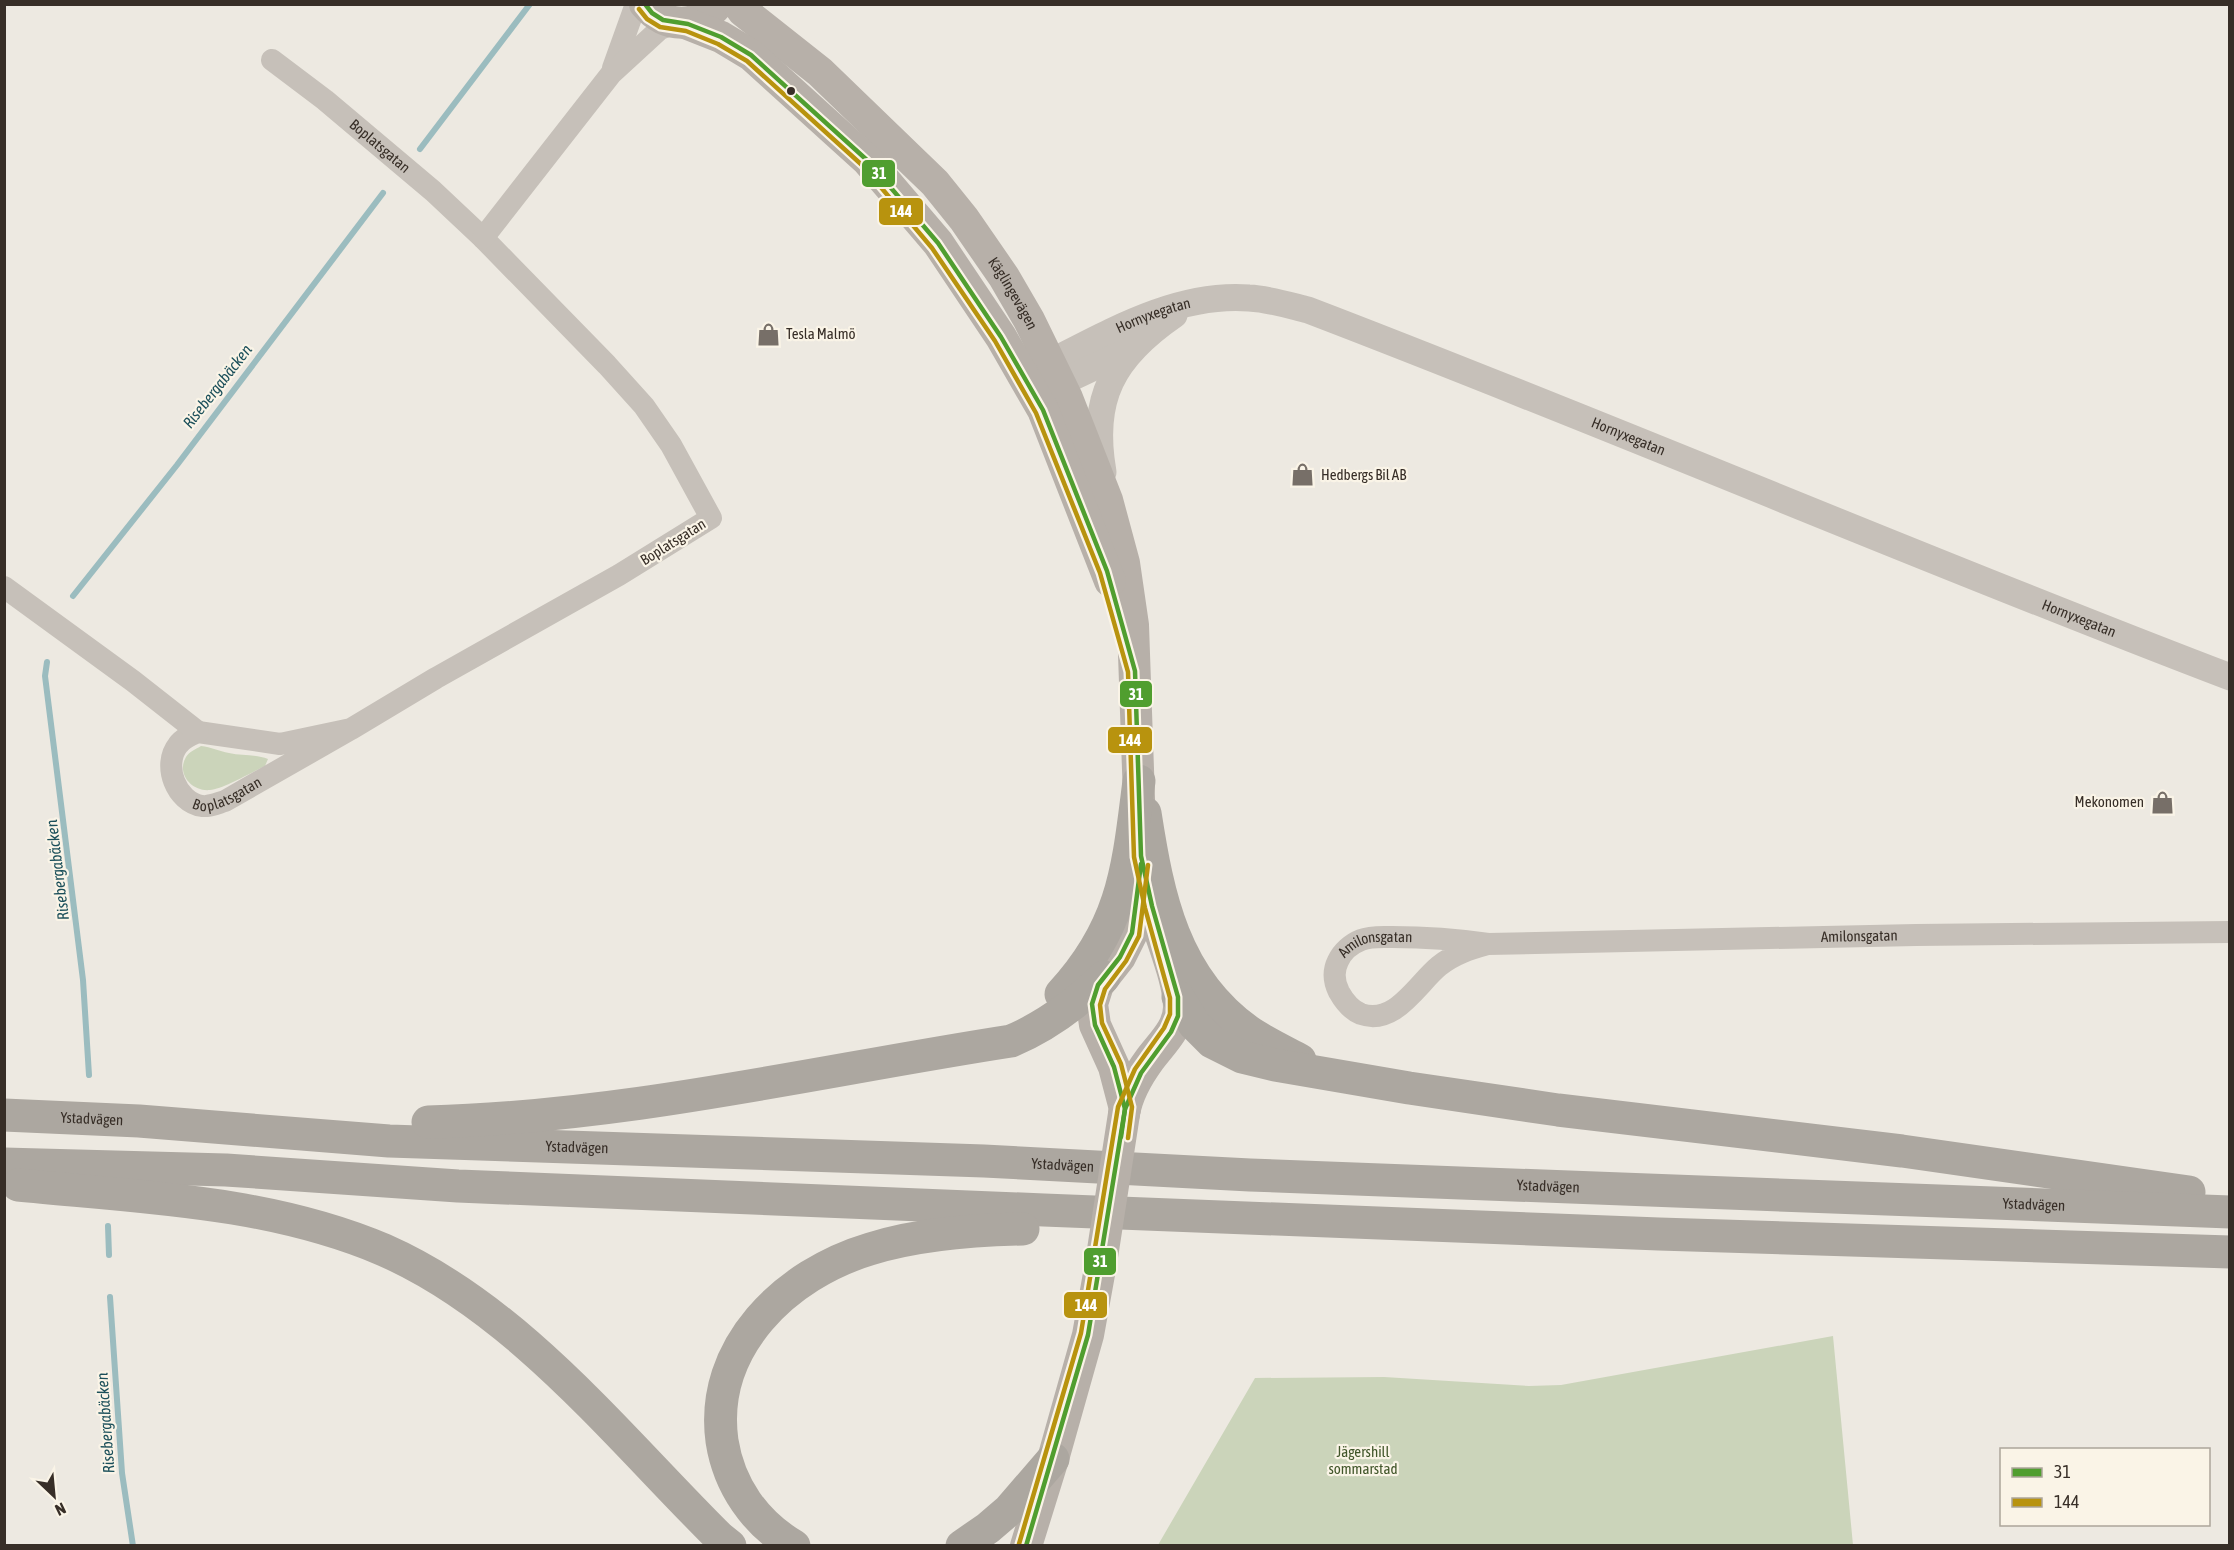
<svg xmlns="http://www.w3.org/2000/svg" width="2234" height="1550" font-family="'Asap Condensed',sans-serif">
<rect width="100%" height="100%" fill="#ede9e1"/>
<g fill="#cbd4ba">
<path d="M201,746C211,747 219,751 229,753C242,756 256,754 268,759L265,766C252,772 223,789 210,790C192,792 176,774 186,757C189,752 196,749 201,746Z"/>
<polygon points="1833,1336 1853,1545 1158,1545 1255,1378 1384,1377 1529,1386 1561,1385"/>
</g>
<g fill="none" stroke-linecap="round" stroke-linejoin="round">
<g stroke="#9bbcbf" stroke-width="6">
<polyline points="420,149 530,4"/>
<polyline points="73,596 177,465 383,193"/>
<polyline points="47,662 45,676 83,980 89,1075"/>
<polyline points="108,1226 109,1255"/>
<polyline points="110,1297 122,1473 133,1546"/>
</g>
<g stroke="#c6c0b9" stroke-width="22">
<path id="s1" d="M272,60L325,100L433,191L483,238L607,365L644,406L671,445L711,518L619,575L436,678L351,729L280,744L198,732C191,735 183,738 178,745C162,765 176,802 202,806C210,807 218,803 225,801L351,729"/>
<polyline points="613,68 636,4"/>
<polyline points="483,238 611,74 660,29 675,23"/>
<polyline points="4,587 133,681 198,732"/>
<path id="s2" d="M1488,944C1470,949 1454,954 1439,966C1417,984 1395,1026 1361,1014C1351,1010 1344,1001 1339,992C1334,982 1333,971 1338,961C1342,952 1351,944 1361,940C1371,936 1382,937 1392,937C1426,937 1455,939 1488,944L1916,935L2230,932"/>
</g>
<g stroke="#c6c0b9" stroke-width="27">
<path id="s3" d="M1031,372C1099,339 1171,292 1249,298C1269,299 1288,305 1308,310C1617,428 1920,559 2230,677"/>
<polyline points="1041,392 1128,351"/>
<path d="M1103,472C1090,398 1113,357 1174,315"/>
</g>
<g stroke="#b7b0a9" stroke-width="32">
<path d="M645,4C666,29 697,29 718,4"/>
<path id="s4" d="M738,4L743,11L820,72L935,183L964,219L1004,277L1029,320L1067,398L1107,500L1124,563L1133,625L1141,856L1132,933L1120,957L1098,985L1092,1004L1095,1025L1114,1067L1125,1109"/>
<polyline points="688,24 721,37 751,55 868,161 938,243 1001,337 1043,410 1110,581"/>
<path d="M1124,1114C1127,1095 1139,1074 1150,1059C1162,1043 1179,1028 1179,1007C1179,983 1165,949 1158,926"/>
<polyline points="1026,1546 1053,1459 1088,1335 1101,1263"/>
</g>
<g stroke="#aca7a0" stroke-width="33">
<path d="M1145,813C1158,897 1174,978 1248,1031C1264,1042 1283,1051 1300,1060"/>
<path d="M1061,994C1124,926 1128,868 1139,781"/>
<polyline points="1178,997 1194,1024 1212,1042 1242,1057 1275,1065 1409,1088 1558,1110 1902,1151 2189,1192"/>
<path id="s5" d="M4,1115L139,1121L389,1141L984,1161L1250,1175L2230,1212"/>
<path d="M428,1122C625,1117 817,1071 1011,1041C1047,1026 1076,1004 1104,977"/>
<polyline points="4,1164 226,1170 458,1186 1044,1210 1659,1234 2230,1252"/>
<path d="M18,1185C141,1197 269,1201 384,1250C518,1309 618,1437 720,1538L730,1546"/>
<path d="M794,1546C755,1523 729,1486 722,1441C709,1347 786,1274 870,1249C919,1234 971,1230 1023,1229"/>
<polyline points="962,1546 988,1528 1009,1510 1053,1459"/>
</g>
<polyline stroke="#b7b0a9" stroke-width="32" points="1101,1263 1124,1114"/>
<defs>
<g id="bus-1">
<polyline points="645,4 652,13 663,20 688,24 721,37 751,55 868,161 938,243 1001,337 1043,410 1107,571 1135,671 1141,856 1152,906 1178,997 1178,1016 1171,1032 1141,1073 1125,1109 1088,1335 1026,1546"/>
<polyline points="1121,1137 1125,1109 1114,1067 1095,1025 1092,1004 1098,985 1120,957 1132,933 1141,864"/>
</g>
<g id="bus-2">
<polyline points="639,9 647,19 660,27 686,31 718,44 747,61 863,166 932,248 995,341 1036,413 1100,573 1128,672 1134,857 1145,908 1170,998 1170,1014 1164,1028 1135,1069 1118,1107 1081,1333 1019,1544"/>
<polyline points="1128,1138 1132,1107 1121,1064 1102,1023 1100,1005 1105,989 1126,961 1139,936 1148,865"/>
</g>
</defs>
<use href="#bus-1" stroke="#faf4e7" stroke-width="9"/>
<use href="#bus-2" stroke="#faf4e7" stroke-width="9"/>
<use href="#bus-1" stroke="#509e2f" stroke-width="4.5"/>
<use href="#bus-2" stroke="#b8930e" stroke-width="4.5"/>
</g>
<defs>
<symbol id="shop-bare" viewBox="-9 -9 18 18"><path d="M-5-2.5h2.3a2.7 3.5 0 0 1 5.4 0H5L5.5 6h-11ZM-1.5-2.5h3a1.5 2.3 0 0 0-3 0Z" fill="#776f68" stroke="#faf4e7" stroke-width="2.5" paint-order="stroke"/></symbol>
</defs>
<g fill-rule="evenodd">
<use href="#shop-bare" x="752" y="318" width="33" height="33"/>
<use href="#shop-bare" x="1286" y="458" width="33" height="33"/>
<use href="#shop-bare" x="2146" y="786" width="33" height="33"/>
</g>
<circle fill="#372e27" stroke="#faf4e7" stroke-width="2" cx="791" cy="91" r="5"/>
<g text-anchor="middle" stroke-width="4.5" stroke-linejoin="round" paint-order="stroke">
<g font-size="15" fill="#372e27" stroke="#faf4e7">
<text dy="5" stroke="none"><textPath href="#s1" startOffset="138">Boplatsgatan</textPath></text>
<text dy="5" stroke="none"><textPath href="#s4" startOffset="402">Käglingevägen</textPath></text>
<text dy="5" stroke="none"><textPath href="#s3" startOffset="135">Hornyxegatan</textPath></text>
<text dy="5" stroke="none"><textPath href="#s3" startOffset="638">Hornyxegatan</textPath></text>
<text transform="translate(673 542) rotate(-32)" y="5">Boplatsgatan</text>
<text dy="5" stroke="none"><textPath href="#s3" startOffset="1124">Hornyxegatan</textPath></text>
<text dy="5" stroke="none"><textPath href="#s1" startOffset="1341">Boplatsgatan</textPath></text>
<text dy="5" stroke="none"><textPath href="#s2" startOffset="746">Amilonsgatan</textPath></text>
<text dy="5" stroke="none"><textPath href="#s2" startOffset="260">Amilonsgatan</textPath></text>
<text dy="5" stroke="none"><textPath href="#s5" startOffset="88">Ystadvägen</textPath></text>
<text dy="5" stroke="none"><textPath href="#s5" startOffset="574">Ystadvägen</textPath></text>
<text dy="5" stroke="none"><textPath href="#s5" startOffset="1060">Ystadvägen</textPath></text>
<text dy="5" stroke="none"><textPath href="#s5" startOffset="1546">Ystadvägen</textPath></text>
<text dy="5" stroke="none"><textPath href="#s5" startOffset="2032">Ystadvägen</textPath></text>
</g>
<g font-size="15" fill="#372e27" stroke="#faf4e7" text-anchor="start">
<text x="786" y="339">Tesla Malmö</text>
<text x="1321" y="480">Hedbergs Bil AB</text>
<text x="2144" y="807" text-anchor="end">Mekonomen</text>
</g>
<g font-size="15" fill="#41562a" stroke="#faf4e7">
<text x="1363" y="1457">Jägershill<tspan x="1363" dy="17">sommarstad</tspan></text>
</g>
<g font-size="16" font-style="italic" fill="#1b4f5a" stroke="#faf4e7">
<text transform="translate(217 386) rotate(-52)" y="6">Risebergabäcken</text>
<text transform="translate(57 870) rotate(-97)" y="6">Risebergabäcken</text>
<text transform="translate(105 1423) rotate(-94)" y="6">Risebergabäcken</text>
</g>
</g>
<g stroke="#faf4e7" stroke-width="2">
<rect x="861" y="159" width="35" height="29" rx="6" fill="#509e2f"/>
<rect x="878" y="197" width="46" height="29" rx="6" fill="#b8930e"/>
<rect x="1119" y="680" width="34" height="28" rx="6" fill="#509e2f"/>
<rect x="1107" y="726" width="46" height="28" rx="6" fill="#b8930e"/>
<rect x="1083" y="1247" width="34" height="29" rx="6" fill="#509e2f"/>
<rect x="1063" y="1291" width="45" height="28" rx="6" fill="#b8930e"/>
</g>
<g font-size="16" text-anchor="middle" font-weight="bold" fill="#fff">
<text x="879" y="179">31</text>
<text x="901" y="217">144</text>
<text x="1136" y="700">31</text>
<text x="1130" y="746">144</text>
<text x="1100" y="1267">31</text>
<text x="1086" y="1311">144</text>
</g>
<rect width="2234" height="1550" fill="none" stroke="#372e27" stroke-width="12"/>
<rect x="2000" y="1448" width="210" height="78" fill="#faf4e7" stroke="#aca59a" stroke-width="1.5"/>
<rect x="2012" y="1468" width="30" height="9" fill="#509e2f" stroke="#aca59a" stroke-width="1.5"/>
<text x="2054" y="1478" font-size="18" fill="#372e27">31</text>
<rect x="2012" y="1498" width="30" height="9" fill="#b8930e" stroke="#aca59a" stroke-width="1.5"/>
<text x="2054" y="1508" font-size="18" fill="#372e27">144</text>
<g transform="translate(54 1496) rotate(154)" stroke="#faf4e7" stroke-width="4.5" paint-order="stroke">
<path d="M0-4.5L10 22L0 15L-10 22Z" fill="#372e27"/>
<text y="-9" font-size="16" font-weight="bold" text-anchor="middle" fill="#372e27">N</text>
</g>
</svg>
